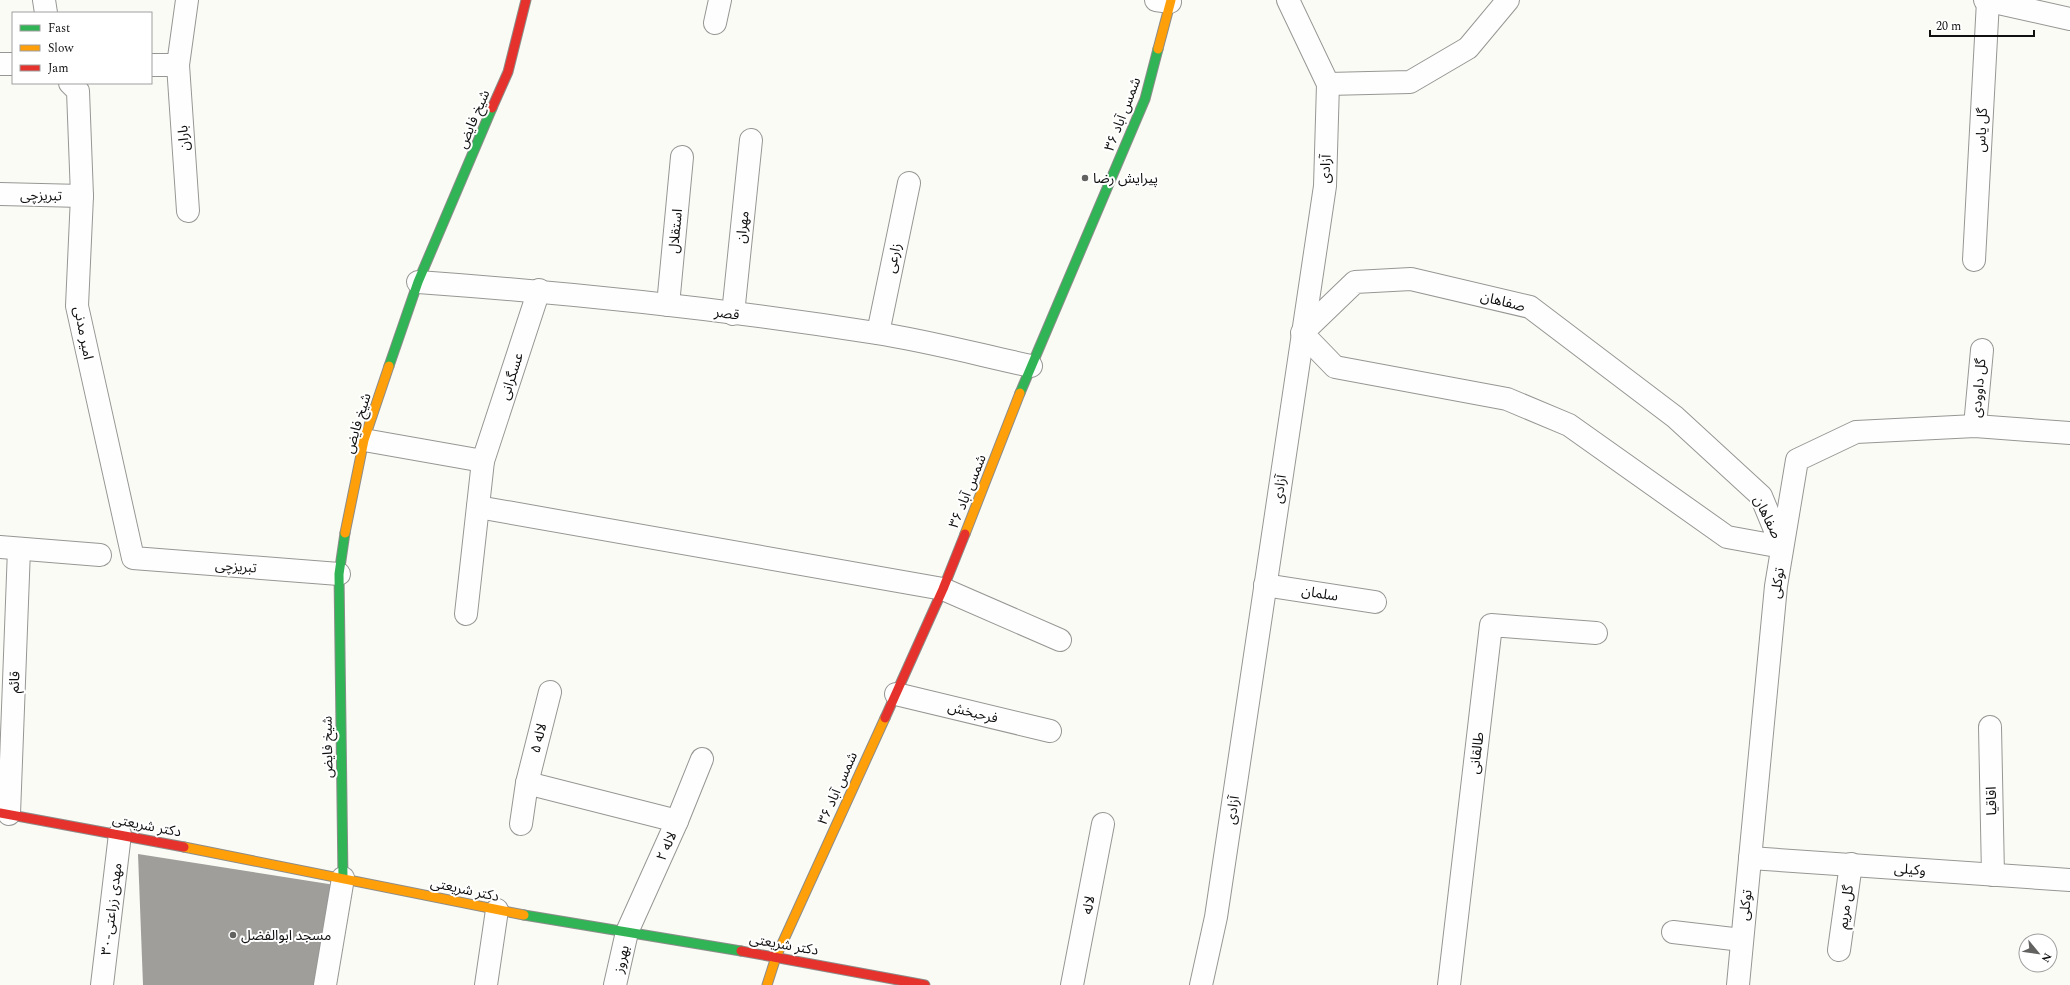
<svg xmlns="http://www.w3.org/2000/svg" width="2070" height="985" font-family="Spectral,'Noto Sans Arabic',serif">
<rect width="100%" height="100%" fill="#fbfbf6"/>
<polygon fill="#9f9e9b" points="138,854 335,885 314,985 143,985"/>
<g fill="none" stroke-linecap="round" stroke-linejoin="round">
<defs>
<g id="street">
<polyline points="44,0 46,13"/>
<polyline points="187,0 178,65 188,211"/>
<polyline points="1156,0 1170,2"/>
<polyline points="1985,0 2070,19"/>
<polyline points="715,23 720,0"/>
<polyline points="0,64 13,64"/>
<polyline points="151,65 178,65"/>
<polyline points="70,83 78,91 82,196 77,306 133,558 339,574"/>
<polyline points="1328,84 1410,82 1468,48 1508,0"/>
<polyline points="0,194 82,196"/>
<polyline points="1974,260 1988,1"/>
<polygon points="1411,279 1530,307 1675,417 1761,496 1782,547 1727,537 1569,425 1507,399 1335,367 1302,333 1355,282"/>
<path d="M418,282C572,293 724,309 876,333C928,341 980,355 1031,366"/>
<polyline points="668,305 682,157"/>
<polyline points="733,314 751,140"/>
<polyline points="878,333 909,183"/>
<polyline points="1975,426 1982,350"/>
<polyline points="364,440 483,461"/>
<polyline points="478,507 943,589 1060,640"/>
<polyline points="0,547 100,555"/>
<polyline points="1265,585 1375,602"/>
<polyline points="466,614 483,461 539,290"/>
<polyline points="896,694 1050,731"/>
<polyline points="1990,727 1993,875"/>
<polyline points="527,783 677,821"/>
<polyline points="9,814 19,549"/>
<polyline points="521,824 527,783 550,692"/>
<polyline points="1750,858 2070,880"/>
<polyline points="1673,932 1742,940"/>
<polyline points="1839,950 1851,864"/>
<polyline points="102,985 120,834"/>
<polyline points="325,985 343,878"/>
<polyline points="486,985 497,910"/>
<polyline points="615,985 627,932 677,821 702,759"/>
<polyline points="1072,985 1103,824"/>
<polyline points="1201,985 1216,917 1325,186 1328,84 1288,0"/>
<polyline points="1449,985 1491,625 1596,633"/>
<polyline points="1738,985 1776,586 1797,460 1856,432 1975,426 2070,433"/>
</g>
<g id="fast">
<polyline points="389,366 418,282 492,108"/>
<polyline points="1020,393 1145,99 1158,49"/>
<polyline points="343,878 339,574 345,533"/>
<polyline points="524,915 741,951"/>
</g>
<g id="slow">
<polyline points="1158,49 1171,0"/>
<polyline points="345,533 364,440 389,366"/>
<polyline points="965,534 1020,393"/>
<polyline points="184,847 524,915"/>
<polyline points="767,985 776,957 885,718"/>
</g>
<g id="jam">
<polyline points="492,108 508,72 526,0"/>
<polyline points="885,718 943,589 965,534"/>
<polyline points="0,813 184,847"/>
<polyline points="741,951 925,985"/>
</g>
</defs>
<use href="#street" stroke="#969694" stroke-width="24"/>
<use href="#fast" stroke="#8c8c8a" stroke-width="11"/>
<use href="#slow" stroke="#8c8c8a" stroke-width="11"/>
<use href="#jam" stroke="#8c8c8a" stroke-width="11"/>
<use href="#street" stroke="#fefefe" stroke-width="22"/>
<use href="#fast" stroke="#30b455" stroke-width="9"/>
<use href="#slow" stroke="#ff9f0a" stroke-width="9"/>
<use href="#jam" stroke="#e5322d" stroke-width="9"/>
</g>
<g fill="#626260" stroke="#fff" stroke-width="1.5">
<circle cx="1085" cy="178" r="4"/>
<circle cx="233" cy="935" r="4"/>
</g>
<g text-anchor="middle" stroke-width="4" stroke-linejoin="round" paint-order="stroke">
<g font-size="14" fill="#101010" stroke="#fff">
<text transform="translate(1122 114) rotate(-69)" y="5">شمس آباد ۳۶</text>
<text transform="translate(473 119) rotate(-67)" y="5">شیخ فایض</text>
<text transform="translate(1981 130) rotate(-87)" y="5">گل یاس</text>
<text transform="translate(183 138) rotate(-94)" y="5">باران</text>
<text transform="translate(1325 169) rotate(-88)" y="5">آزادی</text>
<text transform="translate(41 195) rotate(1)" y="5">تبریزچی</text>
<text transform="translate(742 227) rotate(-84)" y="5">مهران</text>
<text transform="translate(675 231) rotate(-85)" y="5">استقلال</text>
<text transform="translate(893 258) rotate(-78)" y="5">زارعی</text>
<text transform="translate(1503 301) rotate(14)" y="5">صفاهان</text>
<text transform="translate(727 313) rotate(8)" y="5">قصر</text>
<text transform="translate(84 333) rotate(79)" y="5">امیر مدنی</text>
<text transform="translate(511 376) rotate(-72)" y="5">عسگرانی</text>
<text transform="translate(1978 388) rotate(-85)" y="5">گل داوودی</text>
<text transform="translate(357 423) rotate(-73)" y="5">شیخ فایض</text>
<text transform="translate(1279 489) rotate(-82)" y="5">آزادی</text>
<text transform="translate(967 491) rotate(-68)" y="5">شمس آباد ۳۶</text>
<text transform="translate(1768 517) rotate(64)" y="5">صفاهان</text>
<text transform="translate(236 566) rotate(4)" y="5">تبریزچی</text>
<text transform="translate(1777 583) rotate(-82)" y="5">توکلی</text>
<text transform="translate(1320 593) rotate(9)" y="5">سلمان</text>
<text transform="translate(14 682) rotate(-88)" y="5">قائم</text>
<text transform="translate(973 712) rotate(14)" y="5">فرحبخش</text>
<text transform="translate(538 738) rotate(-76)" y="5">لاله ۵</text>
<text transform="translate(327 747) rotate(-91)" y="5">شیخ فایض</text>
<text transform="translate(1476 753) rotate(-83)" y="5">طالقانی</text>
<text transform="translate(837 788) rotate(-66)" y="5">شمس آباد ۳۶</text>
<text transform="translate(1991 801) rotate(-91)" y="5">اقاقیا</text>
<text transform="translate(1232 810) rotate(-82)" y="5">آزادی</text>
<text transform="translate(147 825) rotate(11)" y="5">دکتر شریعتی</text>
<text transform="translate(666 846) rotate(-66)" y="5">لاله ۲</text>
<text transform="translate(1910 869) rotate(4)" y="5">وکیلی</text>
<text transform="translate(465 889) rotate(12)" y="5">دکتر شریعتی</text>
<text transform="translate(1088 905) rotate(-79)" y="5">لاله</text>
<text transform="translate(1745 905) rotate(-84)" y="5">توکلی</text>
<text transform="translate(1845 907) rotate(-82)" y="5">گل مریم</text>
<text transform="translate(111 909) rotate(-83)" y="5">۳۰-مهدی زراعتی</text>
<text transform="translate(784 944) rotate(10)" y="5">دکتر شریعتی</text>
<text transform="translate(621 959) rotate(-77)" y="5">بهروز</text>
</g>
<g font-size="14" fill="#101010" stroke="#fff" text-anchor="start">
<text x="1093" y="183">پیرایش رضا</text>
<text x="241" y="940">مسجد ابوالفضل</text>
</g>
</g>
<rect x="12" y="12" width="140" height="72" fill="#ffffff" stroke="#9f9f9f"/>
<rect x="20" y="25" width="20" height="6" fill="#30b455" stroke="#9f9f9f"/>
<text x="48" y="32" font-size="12" fill="#101010">Fast</text>
<rect x="20" y="45" width="20" height="6" fill="#ff9f0a" stroke="#9f9f9f"/>
<text x="48" y="52" font-size="12" fill="#101010">Slow</text>
<rect x="20" y="65" width="20" height="6" fill="#e5322d" stroke="#9f9f9f"/>
<text x="48" y="72" font-size="12" fill="#101010">Jam</text>
<g transform="translate(2038 953) rotate(119)"><circle r="19" fill="#ffffff" stroke="#9f9f9f"/>
<path d="M0-3L7 15L0 10L-7 15Z" fill="#626260"/>
<text y="-6" font-size="11" font-weight="bold" text-anchor="middle" fill="#101010">N</text>
</g>
<path d="M1930 30v6h104v-6" fill="none" stroke="#101010" stroke-width="2"/>
<text x="1936" y="30" font-size="12" fill="#101010" stroke="#ffffff" stroke-width="3" paint-order="stroke">20 m</text>
</svg>
